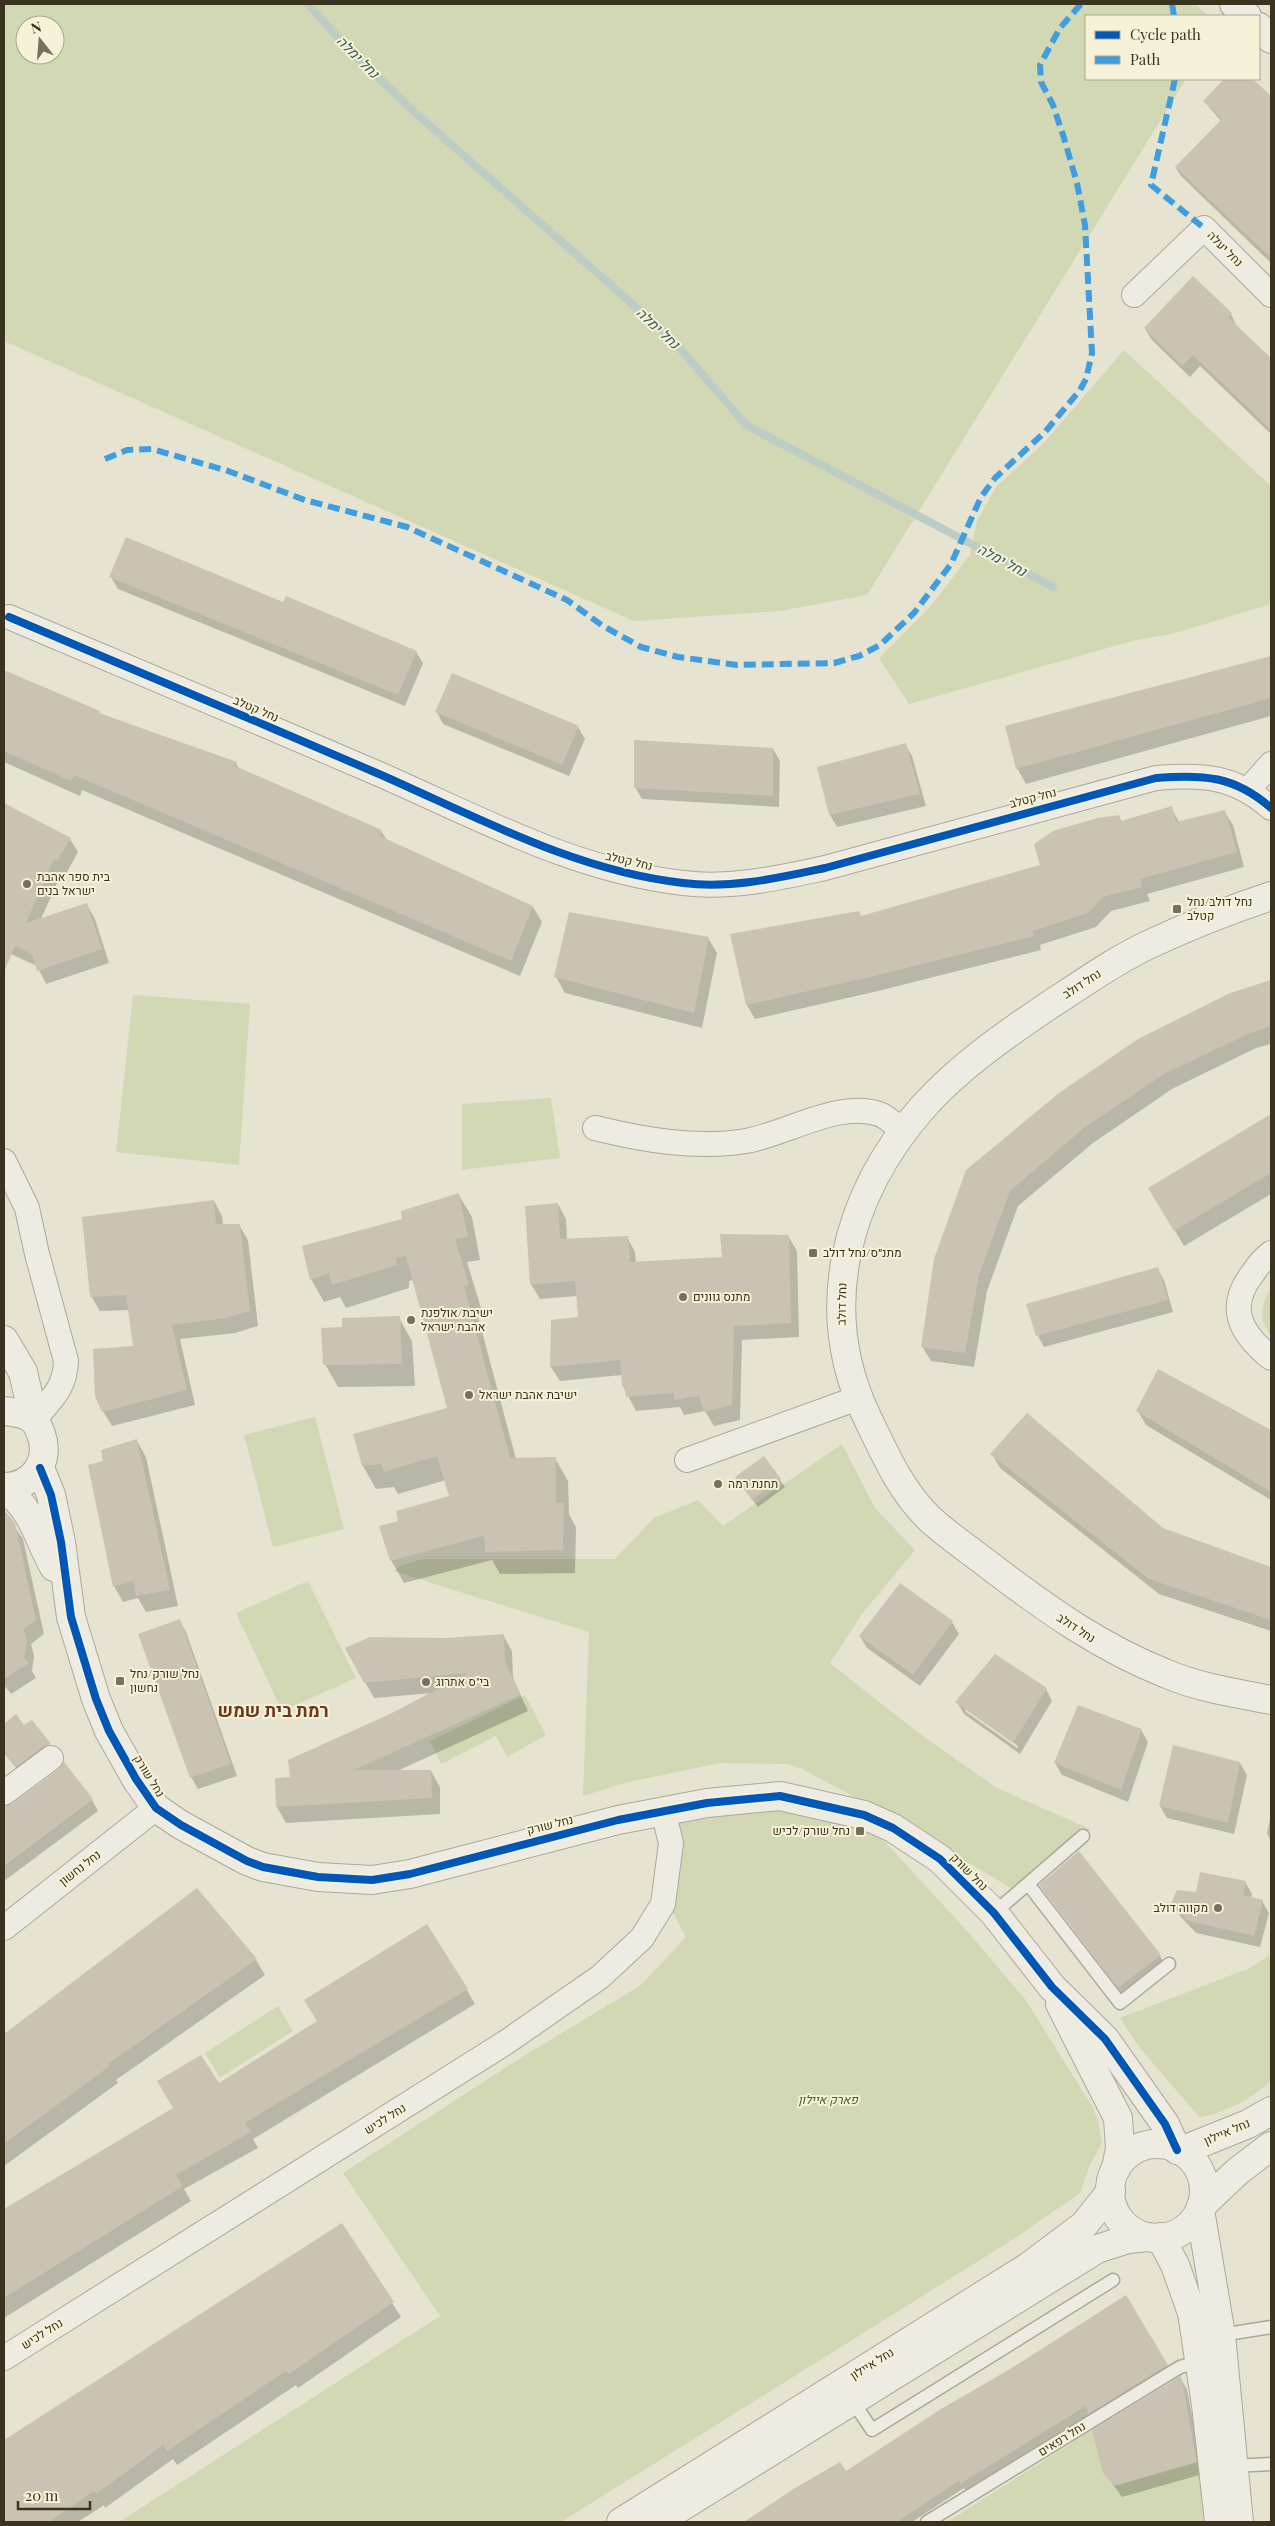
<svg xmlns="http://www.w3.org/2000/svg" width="1275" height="2526" font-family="'Playfair Display',Heebo,serif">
<rect width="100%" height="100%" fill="#e6e4d1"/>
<g fill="#d1d8b3" fill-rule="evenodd">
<path d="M4,4H1195L1209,16H1086V79H1186L867,595L780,611L634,621L4,341ZM25,25H55V55H25Z"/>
<polygon points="1124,350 1271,486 1271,604 1172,634 1136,640 909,704 879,658 930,607 970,555 977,521 996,487 1043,444"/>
<polygon points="133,995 250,1004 239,1165 116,1152"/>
<polygon points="551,1098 560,1158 462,1170 462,1104"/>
<path d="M1271,1288V1335C1258,1322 1261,1303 1271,1288Z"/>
<polygon points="315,1417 344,1529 273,1547 244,1435"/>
<polygon points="842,1444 875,1508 915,1550 862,1614 830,1663 916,1731 997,1788 1090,1829 1013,1889 868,1804 800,1768 785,1764 720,1763 624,1783 583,1796 589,1632 393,1571 400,1566 422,1559 615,1559 654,1518 698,1500 723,1526"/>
<polygon points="308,1581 356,1678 282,1711 236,1613"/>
<polygon points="525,1695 546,1735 507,1757 496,1736 441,1764 430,1741"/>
<polygon points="779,1808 859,1827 884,1841 968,1932 1025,1999 1092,2106 1098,2120 1102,2143 1090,2165 1080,2193 1017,2237 561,2522 119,2522 440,2316 343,2173 519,2059 641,1985 686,1937 670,1907 674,1821 709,1815"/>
<path d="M1271,1954V2081C1251,2100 1226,2111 1200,2118L1140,2048L1120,2018L1250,1968Z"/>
<polygon points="278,2006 293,2031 220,2078 205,2053"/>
<polygon points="1092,2430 1114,2486 1198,2462 1204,2522 947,2522"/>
</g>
<g fill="#0003" fill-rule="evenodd">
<polygon points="1225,79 1252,79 1270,96 1271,94 1271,263 1181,176 1176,168 1221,121 1204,101"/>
<polygon points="1231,314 1237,327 1271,360 1271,434 1200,366 1190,377 1152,340 1145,329"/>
<polygon points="111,577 416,652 423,663 405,706 118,589"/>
<polygon points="1271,657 1271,716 1026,784 1017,768 1007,727"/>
<polygon points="4,671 99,712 101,715 236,763 239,769 381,831 387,840 533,907 542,922 520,976 82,790 80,796 4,762"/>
<polygon points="437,712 578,727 585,739 569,776 443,724"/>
<polygon points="905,744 912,756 926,806 837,827 830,815 818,768"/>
<polygon points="773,749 780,761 779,807 642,799 635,787"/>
<polygon points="4,804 70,839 78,852 66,874 62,872 41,919 87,905 95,919 109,963 46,984 37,966 11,954 4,959"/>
<polygon points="1171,807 1179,822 1224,811 1233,825 1244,867 1147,894 1150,901 1111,911 1096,927 1040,945 1041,950 878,991 755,1019 747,1005 732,935 862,917 1041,866 1119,816 1122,822"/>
<polygon points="708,938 717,953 702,1028 565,993 556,977"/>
<polygon points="1271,982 1271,1044 1256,1048 1172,1089 1093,1143 1018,1206 987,1291 974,1367 931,1361 922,1346 967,1171 1231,994"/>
<polygon points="1271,1115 1271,1194 1184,1246 1150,1188"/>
<polygon points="458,1194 472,1217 480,1260 467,1262 481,1308 476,1309 516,1459 555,1458 568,1481 569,1514 576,1527 575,1573 500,1574 492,1560 404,1583 391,1560 399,1522 451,1496 446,1480 398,1494 394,1487 376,1489 363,1466 449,1409 415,1280 409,1281 409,1288 346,1308 340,1297 324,1302 311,1279 403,1220"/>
<polygon points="214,1201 222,1216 223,1225 239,1225 248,1240 258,1326 235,1333 180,1339 195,1405 112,1426 103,1411 135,1347 129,1310 100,1311 91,1296"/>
<polygon points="558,1204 566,1219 567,1240 627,1237 635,1252 636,1263 724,1258 788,1236 797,1251 799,1337 742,1340 740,1420 714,1426 705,1411 684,1415 680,1407 636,1411 623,1386 622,1375 560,1381 551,1367 579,1319 577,1296 540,1299 531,1284"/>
<polygon points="1157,1268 1164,1280 1173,1312 1044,1347 1038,1336"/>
<polygon points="399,1318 412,1341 415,1386 338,1387 325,1364 344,1328"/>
<polygon points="1159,1371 1271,1431 1271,1500 1146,1425 1138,1411"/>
<polygon points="137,1441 146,1457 178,1606 146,1612 138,1598 123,1602 114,1586 105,1461"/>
<polygon points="992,1454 1162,1529 1271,1569 1271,1631 1159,1594 1000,1468"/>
<polygon points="764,1458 785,1487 758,1507 741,1485"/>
<polygon points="4,1511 23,1539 44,1634 31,1644 34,1656 32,1671 36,1678 11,1694 4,1685"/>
<polygon points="901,1585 952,1622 959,1634 920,1686 867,1648 860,1636"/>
<polygon points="180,1621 186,1632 237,1776 198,1789 191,1777"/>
<polygon points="503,1635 512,1651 513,1678 528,1711 395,1772 431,1771 440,1787 440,1814 286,1823 277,1807 291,1778 391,1715 433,1693 374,1698 365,1682 446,1639"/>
<path d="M1046,1689L1052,1701L1020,1754L964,1714L957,1702ZM965,1708L1018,1746L1017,1748L965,1711Z"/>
<polygon points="16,1716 24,1726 32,1721 54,1752 21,1774 4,1753 4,1725"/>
<polygon points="1141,1730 1148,1742 1128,1802 1062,1775 1055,1763"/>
<polygon points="1240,1763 1247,1775 1234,1834 1167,1818 1160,1806"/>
<polygon points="92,1800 98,1811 4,1881 4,1807"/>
<polygon points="1271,1814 1271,1841 1267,1833"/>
<polygon points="1245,1882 1252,1894 1251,1898 1262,1901 1269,1913 1260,1947 1196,1933 1180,1916 1173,1904 1197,1894"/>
<polygon points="1041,1885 1160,1956 1166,1967 1126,1999"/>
<polygon points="197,1890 256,1960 265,1975 116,2080 118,2083 4,2166 4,2035"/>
<polygon points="467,1990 475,2004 253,2139 258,2148 184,2189 191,2201 4,2318 4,2211 21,2200"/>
<polygon points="342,2225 401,2317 298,2388 296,2385 177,2465 173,2459 105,2508 104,2505 78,2522 4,2522 4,2441"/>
<polygon points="1126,2296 1171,2373 1094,2421 1090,2414 966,2491 964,2488 912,2522 744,2522 840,2463 846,2473"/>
<polygon points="1180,2378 1187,2389 1203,2474 1122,2497 1104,2472"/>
</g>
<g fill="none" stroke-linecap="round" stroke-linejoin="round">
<polyline stroke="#bbcdc5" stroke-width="8" points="308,4 351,52 420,117 671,338 746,425 1053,587"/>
</g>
<g fill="#cac2b2">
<polygon points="1224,79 1253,79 1271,96 1271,258 1175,167 1222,119 1203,101"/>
<polygon points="1193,276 1232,313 1228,317 1271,358 1271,430 1193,355 1182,366 1144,328"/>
<polygon points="126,537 283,602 286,596 417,651 398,695 109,577"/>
<polygon points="1271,656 1271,698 1016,769 1005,726"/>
<polygon points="4,670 100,711 99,713 237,762 235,766 382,830 380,836 533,906 511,961 74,775 71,781 4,751"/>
<polygon points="452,673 579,726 562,765 435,712"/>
<polygon points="634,740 773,748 773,796 634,788"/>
<polygon points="906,743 920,794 829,815 817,767"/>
<polygon points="4,803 71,838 57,861 54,859 26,923 87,903 102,949 37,971 32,954 15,946 4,972"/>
<polygon points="1172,806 1176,822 1225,810 1237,852 1140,879 1142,887 1103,897 1088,913 1033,931 1034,936 870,977 746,1005 730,934 859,911 861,916 1040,865 1034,844 1053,831 1097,818 1119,815 1121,821"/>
<polygon points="569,912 709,937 694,1013 554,977"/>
<polygon points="1271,980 1271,1026 1248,1034 1164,1074 1084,1128 1010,1191 979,1275 965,1353 921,1347 934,1259 966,1170 1059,1093 1138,1039 1230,993"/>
<polygon points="1271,1114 1271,1173 1174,1231 1148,1188"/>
<polygon points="459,1193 468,1237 455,1239 469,1285 464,1286 510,1458 556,1457 556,1503 564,1503 563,1550 485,1552 484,1536 390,1561 379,1526 398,1521 396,1511 449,1496 437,1456 384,1472 381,1464 362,1466 353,1434 447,1408 406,1256 396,1258 397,1265 332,1285 329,1273 310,1280 302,1246 402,1219 401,1211"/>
<polygon points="214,1200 216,1224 240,1224 250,1311 226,1318 172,1325 187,1390 102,1412 95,1396 93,1349 133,1346 126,1295 90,1297 82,1217"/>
<polygon points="558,1203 560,1239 628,1236 630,1262 722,1257 720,1234 789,1235 791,1323 734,1326 732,1405 704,1412 699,1396 674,1400 674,1393 626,1397 625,1388 622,1386 620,1360 550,1367 551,1320 578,1317 575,1281 530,1285 525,1206"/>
<polygon points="1158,1267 1168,1300 1036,1336 1026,1304"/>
<polygon points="400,1316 402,1364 323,1365 321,1328 342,1327 342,1318"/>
<polygon points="1158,1369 1271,1430 1271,1492 1136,1411"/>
<polygon points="1027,1413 1163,1528 1271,1567 1271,1620 1149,1579 990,1454"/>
<polygon points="137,1439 170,1590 136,1596 134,1581 113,1587 88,1465 103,1461 101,1450"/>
<polygon points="764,1456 781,1479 752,1500 735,1477"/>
<polygon points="4,1510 15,1523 36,1620 23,1629 27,1640 24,1657 29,1663 4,1679"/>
<polygon points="900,1583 953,1621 913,1675 859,1636"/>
<polygon points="180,1619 231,1764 190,1778 138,1634"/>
<polygon points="504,1634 505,1661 520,1695 354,1770 431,1770 432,1798 276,1807 275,1778 290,1777 288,1760 390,1714 468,1673 364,1683 345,1648 370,1637 446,1638"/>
<polygon points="995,1654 1047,1688 1013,1743 955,1702"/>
<polygon points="1078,1705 1142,1729 1121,1790 1054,1763"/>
<polygon points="16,1714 24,1725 32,1720 51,1744 43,1747 16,1767 4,1752 4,1724"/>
<polygon points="1173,1745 1240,1762 1228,1823 1159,1806"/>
<polygon points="64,1762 93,1799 4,1866 4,1806 12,1804 59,1769"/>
<polygon points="1079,1851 1161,1955 1118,1988 1039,1885"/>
<polygon points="1200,1872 1246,1881 1243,1895 1263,1900 1254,1936 1188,1921 1171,1904 1177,1890 1196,1892"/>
<polygon points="197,1888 257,1959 108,2064 110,2066 4,2144 4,2034"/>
<polygon points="427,1924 468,1989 245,2123 251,2132 176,2175 183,2186 4,2298 4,2209 173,2108 157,2081 201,2055 219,2083 317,2021 304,2000"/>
<polygon points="342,2223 394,2302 289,2374 286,2371 167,2451 163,2445 96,2494 94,2491 49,2522 4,2522 4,2440"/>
<polygon points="1126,2295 1168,2365 1088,2414 1086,2406 960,2484 959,2481 897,2522 744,2522 795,2488 840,2462 846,2471 941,2409 1017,2365"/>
<polygon points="1181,2376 1197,2462 1114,2486 1103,2473 1092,2430"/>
</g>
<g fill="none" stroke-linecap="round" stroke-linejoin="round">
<defs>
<g id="service">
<polyline points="1028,1884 1120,2003 1169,1964"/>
<polyline points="994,1913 1083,1836"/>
<polyline points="1221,2335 1271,2327"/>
<polyline points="852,2400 872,2430 1113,2280"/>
<polyline points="1233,2466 1271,2464"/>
<polyline points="927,2522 1180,2367 1200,2361"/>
</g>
<g id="minor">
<polyline points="1134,295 1204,228 1271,295"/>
<path d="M9,617C133,669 256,721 379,774C477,817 575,871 683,883C731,889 778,878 825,868L1156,778C1203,774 1235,776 1271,808"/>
<polyline points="1248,790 1271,764"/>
<path d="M595,1128C644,1140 695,1149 746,1141C786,1134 839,1100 879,1114C888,1117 896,1126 903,1132"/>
<path d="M4,1161L27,1208L37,1254L66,1361C65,1389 51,1399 34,1420"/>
<path d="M1271,1253C1263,1259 1258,1265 1253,1273C1226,1307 1240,1333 1271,1358"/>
<polyline points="687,1460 858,1398"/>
<polyline points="4,1793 51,1758"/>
<polyline points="4,1928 156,1808"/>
<polyline points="4,2358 505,2043 600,1977 642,1938 663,1904 671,1843 663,1811"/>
</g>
<g id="tertiary">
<path d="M1271,896C1229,910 1188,926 1148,945C1114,961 1082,984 1051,1004C1005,1035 960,1066 923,1107C846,1195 815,1309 867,1417C884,1452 901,1492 930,1519C948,1536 970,1550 990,1566C1045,1608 1101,1648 1167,1674C1200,1688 1236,1693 1271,1700"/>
<polyline points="4,1340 23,1372 34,1420"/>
<path d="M4,1411C14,1412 26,1413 33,1420C37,1423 39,1429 41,1434C51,1461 33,1487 4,1487"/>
<polyline points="40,1468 51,1495 61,1542 71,1617 96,1699 109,1731 136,1779 156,1808 181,1825 247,1861 263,1867 318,1877 372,1880 410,1874 618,1820 707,1803 780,1796 864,1815 893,1828 940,1859 994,1913 1052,1987 1105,2039 1165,2124 1177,2150"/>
<path d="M4,1489C33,1508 38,1539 54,1567"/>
<polyline points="1060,2004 1118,2118 1120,2148 1116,2169"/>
<circle cx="1157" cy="2191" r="47"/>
<polyline points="1181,2151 1248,2124 1271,2111"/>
<polyline points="1201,2206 1238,2171 1271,2146"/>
<polyline points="1200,2210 1221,2335 1239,2522"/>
<polyline points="1160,2237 1175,2265 1192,2313 1206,2405 1219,2522"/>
<polyline points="621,2522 1028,2267 1084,2225 1111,2191"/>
<polyline points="657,2522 1097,2249 1128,2239 1148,2237"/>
</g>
<g id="secondary">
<polyline points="1234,4 1247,16"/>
<polyline points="1259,27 1271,39"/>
</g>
</defs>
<use href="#service" stroke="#aca899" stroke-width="15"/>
<use href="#minor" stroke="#aca899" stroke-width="26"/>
<use href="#tertiary" stroke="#aca899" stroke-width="30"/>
<use href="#secondary" stroke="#9c988a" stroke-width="30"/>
<use href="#service" stroke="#eeece2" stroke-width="12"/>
<use href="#minor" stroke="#eeece2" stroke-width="24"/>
<use href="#tertiary" stroke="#eeece2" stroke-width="28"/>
<use href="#secondary" stroke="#eeece2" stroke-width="28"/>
<g stroke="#3f9de0" stroke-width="6" stroke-dasharray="12 6" stroke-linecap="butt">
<polyline points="1172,4 1174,16"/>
<polyline points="1175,79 1151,185 1204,228"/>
<polyline points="105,459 127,450 152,449 228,471 305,500 407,527 567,600 603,626 641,647 678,657 737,665 834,663 859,656 880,645 914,613 951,564 981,497 995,478 1045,432 1080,390 1086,379 1092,353 1085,225 1077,183 1064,138 1053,105 1041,82 1040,65 1060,28 1081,4"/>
</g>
<defs>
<g id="cycleway">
<path d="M9,617C133,669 256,721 379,774C477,817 575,871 683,883C731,889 778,878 825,868L1156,778C1203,774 1235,776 1271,808"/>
<polyline points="40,1468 51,1495 61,1542 71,1617 96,1699 109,1731 136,1779 156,1808 181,1825 247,1861 263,1867 318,1877 372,1880 410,1874 618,1820 707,1803 780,1796 864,1815 893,1828 940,1859 994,1913 1052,1987 1105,2039 1165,2124 1177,2150"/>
</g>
</defs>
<use href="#cycleway" stroke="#f6f2d8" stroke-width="11"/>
<use href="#cycleway" stroke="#0057b8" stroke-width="8"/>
</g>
<g fill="#78705e" stroke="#f6f2d8" stroke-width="2">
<circle cx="27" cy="884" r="5"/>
<rect x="1172" y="904" width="10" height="10" rx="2.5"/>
<rect x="808" y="1248" width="10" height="10" rx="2.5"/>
<circle cx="683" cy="1297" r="5"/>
<circle cx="411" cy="1320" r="5"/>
<circle cx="469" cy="1395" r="5"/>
<circle cx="718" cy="1484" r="5"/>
<rect x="115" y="1676" width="10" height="10" rx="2.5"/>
<circle cx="426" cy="1682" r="5"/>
<rect x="855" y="1826" width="10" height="10" rx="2.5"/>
<circle cx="1218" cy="1908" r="5"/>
</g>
<g text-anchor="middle" stroke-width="4" stroke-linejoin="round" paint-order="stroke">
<g font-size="12" fill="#3c3220" stroke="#f6f2d8">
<text transform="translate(1225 249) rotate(45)" y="4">נחל יעלה</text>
<text transform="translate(256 709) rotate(23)" y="4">נחל קטלב</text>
<text transform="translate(1033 798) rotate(-15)" y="4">נחל קטלב</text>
<text transform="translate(629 861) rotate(13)" y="4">נחל קטלב</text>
<text transform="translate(1082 984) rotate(-33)" y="4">נחל דולב</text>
<text transform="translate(842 1304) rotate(-89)" y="4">נחל דולב</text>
<text transform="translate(1076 1628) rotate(33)" y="4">נחל דולב</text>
<text transform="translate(149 1776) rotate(58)" y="4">נחל שורק</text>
<text transform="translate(550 1825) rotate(-14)" y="4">נחל שורק</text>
<text transform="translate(80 1868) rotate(-38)" y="4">נחל נחשון</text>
<text transform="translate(969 1872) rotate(45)" y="4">נחל שורק</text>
<text transform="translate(385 2119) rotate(-32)" y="4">נחל לכיש</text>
<text transform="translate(1227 2132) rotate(-23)" y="4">נחל איילון</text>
<text transform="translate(42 2334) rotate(-32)" y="4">נחל לכיש</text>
<text transform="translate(872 2364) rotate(-32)" y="4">נחל איילון</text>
<text transform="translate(1062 2439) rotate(-32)" y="4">נחל רפאים</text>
</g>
<g font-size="12" fill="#3c3220" stroke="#f6f2d8" text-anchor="start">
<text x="37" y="881">בית ספר אהבת<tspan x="37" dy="14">ישראל בנים</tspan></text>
<text x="1187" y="906">נחל דולב/נחל<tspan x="1187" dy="14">קטלב</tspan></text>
<text x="823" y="1257">מתנ״ס/נחל דולב</text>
<text x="693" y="1301">מתנס גוונים</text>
<text x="421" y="1317">ישיבת/אולפנת<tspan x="421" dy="14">אהבת ישראל</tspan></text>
<text x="479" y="1399">ישיבת אהבת ישראל</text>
<text x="728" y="1488">תחנת רמה</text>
<text x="130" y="1678">נחל שורק/נחל<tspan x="130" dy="14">נחשון</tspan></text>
<text x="436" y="1686">בי"ס אתרוג</text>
<text x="850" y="1835" text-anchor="end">נחל שורק/לכיש</text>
<text x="1208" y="1912" text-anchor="end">מקווה דולב</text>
</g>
<g font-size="12" font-style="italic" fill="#445927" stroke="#f6f2d8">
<text x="828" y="2104">פארק איילון</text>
</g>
<g font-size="14" font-style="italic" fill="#30585c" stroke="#f6f2d8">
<text transform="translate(358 57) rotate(45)" y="5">נחל ימלה</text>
<text transform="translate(658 328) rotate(43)" y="5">נחל ימלה</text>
<text transform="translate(1002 560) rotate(28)" y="5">נחל ימלה</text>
</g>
<g font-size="18" font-weight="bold" fill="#693a1f" stroke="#f6f2d8">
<text x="273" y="1717">רמת בית שמש</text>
</g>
</g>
<rect width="1275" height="2526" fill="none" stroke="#3c3220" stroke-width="10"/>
<rect x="1085" y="15" width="175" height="65" fill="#f6f2d8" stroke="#aca58e"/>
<rect x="1095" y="31" width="25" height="8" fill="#0057b8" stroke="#aca58e"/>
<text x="1130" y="40" font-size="15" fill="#3c3220">Cycle path</text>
<rect x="1095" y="56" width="25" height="8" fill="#3f9de0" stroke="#aca58e"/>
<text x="1130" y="65" font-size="15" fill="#3c3220">Path</text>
<g transform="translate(40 40) rotate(343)"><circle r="24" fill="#f6f2d8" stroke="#aca58e"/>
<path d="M0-4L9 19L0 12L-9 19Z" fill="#78705e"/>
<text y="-8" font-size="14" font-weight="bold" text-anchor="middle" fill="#3c3220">N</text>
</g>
<path d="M18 2501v8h72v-8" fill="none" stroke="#3c3220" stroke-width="2.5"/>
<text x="25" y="2501" font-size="15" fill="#3c3220" stroke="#f6f2d8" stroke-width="4" paint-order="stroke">20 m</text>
</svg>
